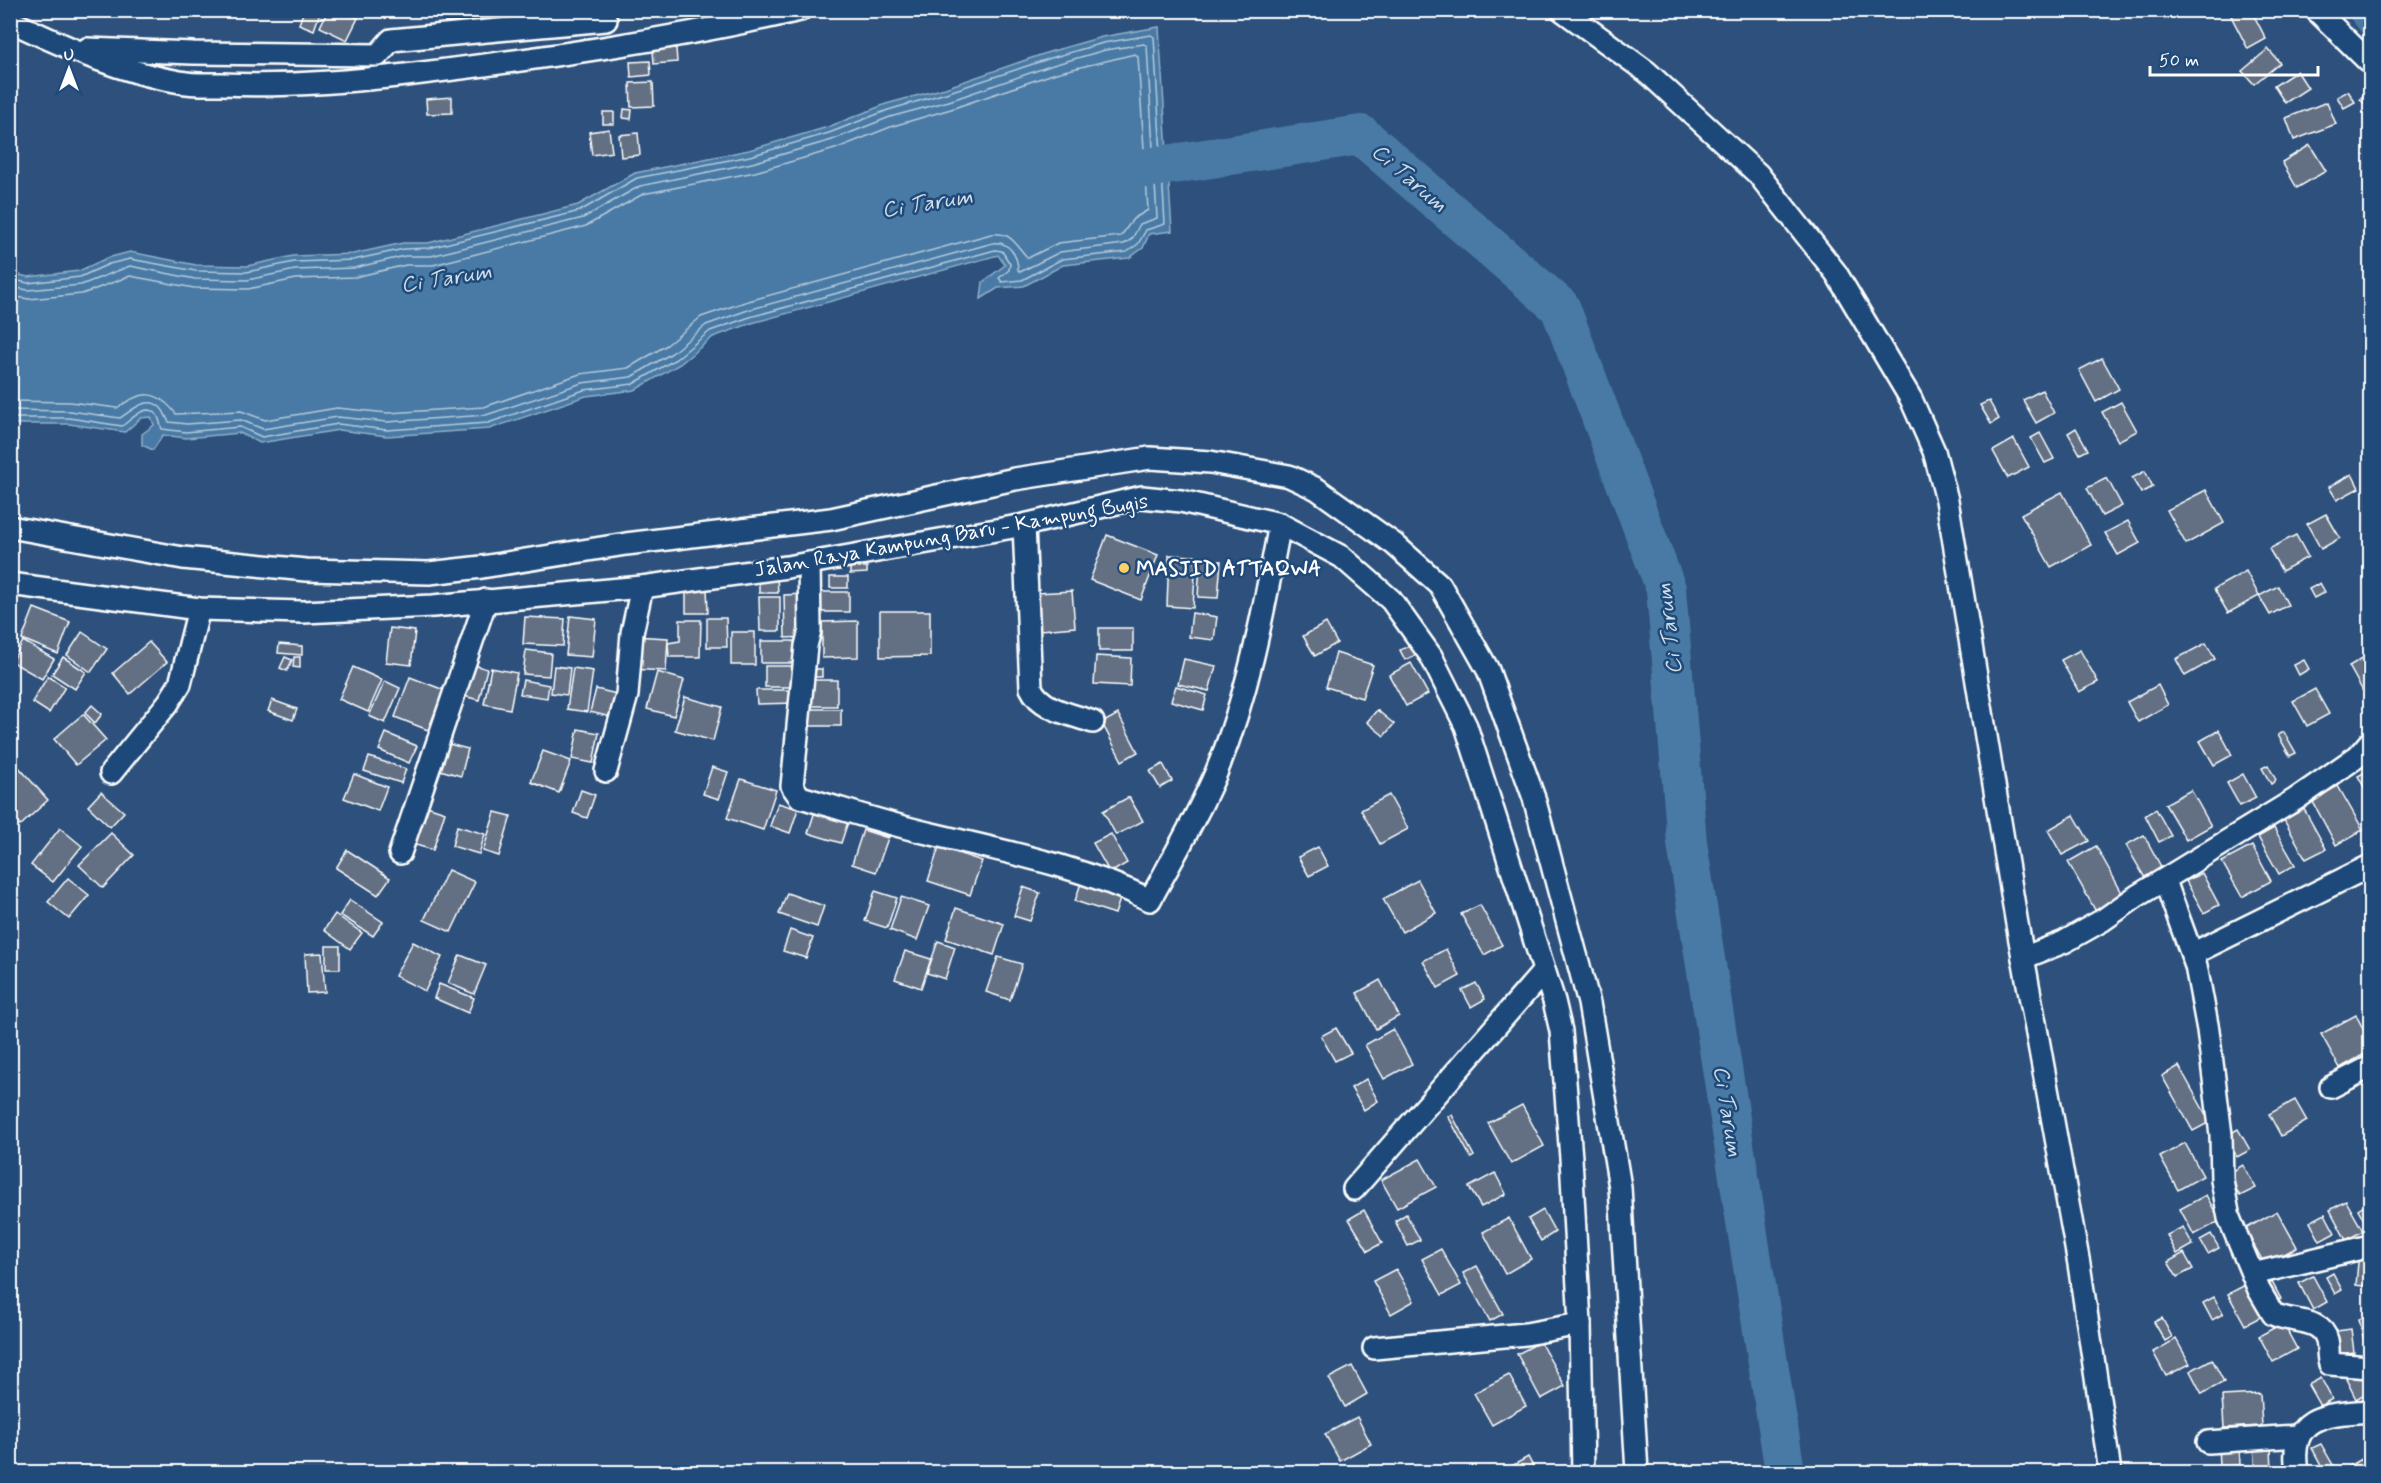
<svg xmlns="http://www.w3.org/2000/svg" width="2381" height="1483" font-family="Mynerve,sans-serif">
<rect width="100%" height="100%" fill="#2d517c"/>
<filter id="ink" filterUnits="userSpaceOnUse"><feTurbulence type="fractalNoise" baseFrequency=".0167" numOctaves="2"/><feDisplacementMap in="SourceGraphic" scale="12" xChannelSelector="R" yChannelSelector="G"/><feConvolveMatrix kernelMatrix="1 2 1 2 8 2 1 2 1" color-interpolation-filters="sRGB"/></filter>
<g filter="url(#ink)">
<polygon fill="#487aa5" stroke="#91afc9" stroke-width="1.5" points="1159,27 1172,231 1149,234 1143,248 1129,258 1063,265 1024,286 998,288 981,299 983,282 1005,265 998,255 752,323 713,337 680,364 635,390 586,396 489,429 387,436 339,430 260,443 240,433 186,438 163,435 153,450 142,445 142,434 154,425 151,417 141,418 125,432 69,424 11,424 11,273 28,277 79,271 107,258 130,252 196,265 247,266 293,256 353,254 403,243 428,243 578,205 635,173 749,150 828,127 886,104 945,88 1049,52 1102,37"/>
<g fill="none" stroke-linecap="round" stroke-linejoin="round">
<g stroke="#b6cadb" stroke-width="1.5">
<path d="M10,279L28,283L80,277L109,264L130,259L196,271L247,272L294,262L353,260L404,249L429,248L580,211L637,178L750,156L829,133L888,110L946,93L1051,58L1103,43L1151,35L1154,37L1165,224L1146,230L1138,244L1127,252L1062,259L1022,280L1002,282L999,278L1009,270L1010,264L1002,251L995,250L750,317L710,331L676,359L633,384L584,390L488,423L387,430L338,424L262,437L240,427L186,432L162,429C160,425 160,419 157,415C147,401 130,421 122,426L69,418H10"/>
<path d="M10,287L28,290L81,285L130,266L195,279L247,280L295,270L354,268L405,256H431L583,218L640,186L752,163L832,140L890,117L949,101L1053,65L1105,50L1144,44L1147,46L1157,218L1140,224L1132,239L1124,244L1060,252L1020,272L1018,270C1018,256 1009,241 993,243L748,310L706,325L672,353L631,377L582,383L486,415L387,422L338,417L263,429L241,420L187,424L169,422C166,418 165,412 161,408C148,394 131,411 120,418L70,411L10,410"/>
<path d="M10,296L29,299L82,294L130,276L194,288L248,289L296,279L355,277L406,265H433L586,226L643,194L755,172L835,149L893,126L951,109L1056,73L1135,54L1138,57L1148,210L1133,219L1121,236L1058,243L1028,258C1016,246 1012,231 991,234L745,302L701,317L667,345L628,368L580,374L484,407L388,413L337,408L265,420L241,411L176,414C156,388 142,391 117,408L70,402L10,401"/>
</g>
<polyline stroke="#487aa5" stroke-width="24" points="2359,10 2370,24"/>
<polyline stroke="#487aa5" stroke-width="40" points="1114,173 1361,135 1560,307 1666,589 1687,843 1785,1472"/>
</g>
<g fill="#646f83" stroke="#fff" stroke-width="1.5">
<polygon points="304,10 321,10 314,30 299,24"/>
<polygon points="328,10 341,10 358,18 347,40 320,27"/>
<polygon points="2242,10 2251,10 2266,39 2248,49 2231,16"/>
<polygon points="676,48 677,62 654,64 653,50"/>
<polygon points="2268,49 2280,63 2254,84 2242,71"/>
<polygon points="650,61 651,75 631,77 630,62"/>
<polygon points="2297,71 2308,88 2285,103 2274,86"/>
<polygon points="653,82 654,106 631,107 630,83"/>
<polygon points="2348,91 2355,102 2344,108 2337,97"/>
<polygon points="2367,91 2370,94 2370,108 2360,100"/>
<polygon points="452,97 452,113 427,114 426,99"/>
<polygon points="2327,102 2336,124 2294,140 2286,118"/>
<polygon points="624,109 632,110 631,119 623,118"/>
<rect x="603" y="112" width="11" height="12"/>
<polygon points="609,129 612,152 592,155 589,132"/>
<polygon points="638,133 640,155 621,157 619,135"/>
<polygon points="2310,145 2326,171 2297,188 2282,162"/>
<polygon points="2102,358 2119,389 2096,402 2079,370"/>
<polygon points="2042,390 2054,413 2036,423 2023,400"/>
<polygon points="1989,401 1999,419 1991,424 1980,405"/>
<polygon points="2121,402 2137,431 2118,441 2102,412"/>
<polygon points="2076,428 2088,450 2080,454 2068,433"/>
<polygon points="2040,433 2054,459 2045,463 2031,438"/>
<polygon points="2014,439 2029,467 2008,478 1993,451"/>
<polygon points="2145,471 2153,487 2141,493 2132,478"/>
<polygon points="2352,474 2359,488 2337,500 2329,487"/>
<polygon points="2107,478 2122,506 2102,516 2087,488"/>
<polygon points="2206,490 2224,523 2186,544 2167,510"/>
<polygon points="2062,492 2091,545 2051,567 2021,514"/>
<polygon points="2326,514 2340,538 2321,549 2307,524"/>
<polygon points="2128,521 2140,543 2118,555 2105,533"/>
<polygon points="1107,535 1158,555 1141,600 1090,580"/>
<polygon points="2296,535 2308,557 2282,571 2269,549"/>
<polygon points="1169,555 1196,556 1193,608 1167,606"/>
<polygon points="1200,560 1221,561 1218,598 1198,597"/>
<polygon points="850,567 867,567 867,573 850,574"/>
<polygon points="2246,571 2259,596 2228,613 2214,589"/>
<polygon points="759,576 777,576 778,593 759,593"/>
<rect x="830" y="577" width="18" height="11"/>
<polygon points="2320,583 2325,592 2314,598 2309,589"/>
<polygon points="2278,586 2288,605 2270,615 2259,596"/>
<polygon points="707,588 708,613 686,613 686,589"/>
<polygon points="1072,591 1075,627 1040,630 1037,593"/>
<rect x="813" y="592" width="36" height="20"/>
<polygon points="805,594 806,637 785,638 784,595"/>
<polygon points="759,597 780,597 780,631 760,631"/>
<polygon points="34,608 70,622 58,654 22,639"/>
<polygon points="880,611 930,611 930,656 880,657"/>
<polygon points="1192,613 1217,617 1214,640 1189,637"/>
<polygon points="570,616 596,619 592,657 566,655"/>
<polygon points="525,617 565,619 563,646 523,644"/>
<polygon points="707,618 726,618 727,647 707,647"/>
<polygon points="680,620 701,620 700,657 669,657 668,643 680,641"/>
<polygon points="858,621 858,657 822,658 822,622"/>
<polygon points="1326,623 1337,643 1315,656 1303,636"/>
<polygon points="390,628 415,631 411,665 386,662"/>
<rect x="1099" y="628" width="34" height="23"/>
<polygon points="82,632 107,649 91,672 67,655"/>
<rect x="731" y="632" width="24" height="33"/>
<polygon points="633,636 668,638 666,671 631,669"/>
<polygon points="23,641 54,659 42,679 12,662"/>
<polygon points="761,641 800,641 801,663 761,663"/>
<polygon points="149,642 167,662 130,694 113,673"/>
<polygon points="2206,643 2215,659 2185,676 2176,659"/>
<polygon points="279,644 302,646 302,655 278,653"/>
<polygon points="1413,644 1418,654 1405,660 1400,650"/>
<polygon points="526,650 551,653 549,676 523,674"/>
<polygon points="2080,650 2098,682 2079,692 2061,660"/>
<polygon points="1336,653 1373,665 1362,698 1326,687"/>
<polygon points="1096,656 1131,658 1130,686 1094,684"/>
<polygon points="63,657 86,672 75,689 52,674"/>
<polygon points="285,657 292,660 287,671 280,668"/>
<polygon points="294,657 300,657 300,668 293,667"/>
<polygon points="2364,657 2370,668 2370,689 2364,693 2349,666"/>
<polygon points="1184,659 1216,666 1209,691 1178,684"/>
<polygon points="2304,660 2309,669 2299,675 2294,665"/>
<polygon points="468,663 487,669 479,700 460,695"/>
<polygon points="1411,663 1428,694 1406,706 1389,675"/>
<polygon points="554,666 570,668 567,695 551,693"/>
<rect x="765" y="666" width="34" height="21"/>
<polygon points="353,667 382,680 368,712 339,699"/>
<polygon points="491,668 517,673 510,709 484,704"/>
<polygon points="573,668 593,671 587,712 567,709"/>
<rect x="813" y="669" width="9" height="8"/>
<polygon points="657,672 684,680 674,716 647,709"/>
<polygon points="48,676 65,687 49,713 32,702"/>
<polygon points="410,677 444,690 428,730 395,717"/>
<polygon points="523,680 549,685 547,698 520,694"/>
<rect x="812" y="680" width="25" height="26"/>
<polygon points="385,681 400,688 385,723 369,716"/>
<polygon points="2158,685 2168,705 2138,722 2127,702"/>
<polygon points="1176,686 1207,695 1203,710 1171,701"/>
<polygon points="596,689 625,696 619,719 590,712"/>
<polygon points="2315,689 2329,714 2307,726 2293,701"/>
<polygon points="756,690 797,690 797,703 757,704"/>
<polygon points="685,697 722,707 713,741 675,730"/>
<polygon points="272,700 297,709 293,720 268,711"/>
<polygon points="92,705 102,714 95,723 85,713"/>
<rect x="804" y="709" width="37" height="17"/>
<polygon points="1377,710 1394,724 1384,736 1367,722"/>
<polygon points="83,714 106,740 76,765 54,739"/>
<polygon points="1118,714 1138,752 1122,761 1102,723"/>
<polygon points="578,729 599,733 593,763 572,759"/>
<polygon points="2219,730 2232,755 2214,765 2200,741"/>
<polygon points="2284,732 2296,753 2290,756 2278,735"/>
<polygon points="386,733 417,746 409,763 379,750"/>
<polygon points="441,742 468,749 461,776 433,768"/>
<polygon points="543,751 571,761 559,793 531,782"/>
<polygon points="369,757 406,769 401,783 364,771"/>
<polygon points="16,764 48,800 20,826 10,816 10,769"/>
<polygon points="1163,764 1172,781 1160,788 1150,771"/>
<polygon points="2268,765 2276,780 2271,784 2262,768"/>
<polygon points="712,767 728,772 719,799 703,794"/>
<polygon points="2369,770 2370,772 2370,798 2358,776"/>
<polygon points="354,774 387,787 378,811 344,798"/>
<polygon points="2243,774 2256,798 2240,806 2227,783"/>
<polygon points="741,779 776,790 763,830 727,818"/>
<polygon points="2338,786 2363,830 2336,845 2312,800"/>
<polygon points="581,790 595,795 587,818 573,813"/>
<polygon points="2191,790 2211,826 2186,840 2165,804"/>
<polygon points="101,792 124,812 110,827 88,806"/>
<polygon points="1389,795 1408,829 1380,844 1361,810"/>
<polygon points="1129,797 1143,821 1116,835 1103,811"/>
<polygon points="778,803 798,809 790,833 770,826"/>
<polygon points="421,804 445,812 433,850 409,843"/>
<polygon points="817,805 850,816 841,843 808,833"/>
<polygon points="2156,809 2171,836 2159,842 2145,815"/>
<polygon points="2304,809 2326,849 2306,859 2284,820"/>
<polygon points="495,812 511,816 499,856 483,851"/>
<polygon points="2074,815 2089,841 2062,855 2048,830"/>
<polygon points="868,820 892,828 889,837 865,829"/>
<polygon points="457,826 485,834 479,854 452,846"/>
<polygon points="60,828 82,846 53,882 31,865"/>
<polygon points="2274,828 2295,865 2279,874 2258,837"/>
<polygon points="863,830 888,838 876,872 852,864"/>
<polygon points="111,833 134,855 103,888 79,865"/>
<polygon points="1111,834 1127,863 1110,873 1093,843"/>
<polygon points="2144,835 2166,876 2149,885 2126,845"/>
<polygon points="2096,846 2126,900 2098,915 2068,862"/>
<polygon points="2252,846 2271,881 2242,897 2222,862"/>
<polygon points="939,847 982,861 970,895 928,881"/>
<polygon points="1318,847 1328,866 1309,876 1298,857"/>
<polygon points="347,850 390,878 378,895 336,868"/>
<polygon points="448,870 475,882 451,932 424,920"/>
<polygon points="2202,873 2219,905 2204,913 2186,881"/>
<polygon points="1083,877 1123,890 1115,914 1075,901"/>
<polygon points="68,878 89,895 69,919 48,902"/>
<polygon points="1418,880 1436,913 1402,932 1383,899"/>
<polygon points="1023,887 1040,893 1030,921 1014,916"/>
<polygon points="875,891 897,898 887,928 865,921"/>
<polygon points="787,893 824,906 817,927 779,914"/>
<polygon points="901,897 929,906 917,940 890,930"/>
<polygon points="350,900 383,922 373,936 340,915"/>
<polygon points="1480,905 1502,945 1484,955 1461,914"/>
<polygon points="956,908 1004,924 994,955 946,939"/>
<polygon points="335,914 362,933 350,949 324,930"/>
<polygon points="790,930 813,938 806,958 783,951"/>
<polygon points="938,941 955,947 945,979 927,973"/>
<polygon points="413,942 442,957 425,991 395,976"/>
<rect x="326" y="946" width="14" height="23"/>
<polygon points="1446,949 1460,976 1438,988 1423,961"/>
<polygon points="905,951 931,959 921,988 895,979"/>
<polygon points="322,953 325,992 307,993 305,954"/>
<polygon points="460,955 486,965 474,994 448,983"/>
<polygon points="998,957 1022,964 1010,1000 986,992"/>
<polygon points="1380,980 1399,1016 1376,1029 1357,993"/>
<polygon points="1476,983 1485,999 1471,1007 1462,990"/>
<polygon points="439,984 474,998 468,1013 434,998"/>
<polygon points="2356,1015 2370,1042 2370,1051 2340,1068 2321,1034"/>
<polygon points="1336,1028 1351,1053 1335,1061 1321,1036"/>
<polygon points="1393,1029 1412,1064 1384,1079 1365,1045"/>
<polygon points="2179,1066 2210,1122 2193,1131 2162,1076"/>
<polygon points="1366,1079 1378,1101 1364,1110 1351,1088"/>
<polygon points="2295,1100 2307,1121 2281,1136 2269,1114"/>
<polygon points="1522,1105 1544,1146 1511,1164 1488,1123"/>
<polygon points="1452,1115 1474,1156 1471,1158 1448,1116"/>
<polygon points="2238,1129 2250,1150 2237,1157 2226,1136"/>
<polygon points="2185,1143 2203,1176 2178,1190 2160,1157"/>
<polygon points="1420,1159 1436,1187 1397,1208 1381,1180"/>
<polygon points="2243,1165 2256,1188 2240,1196 2228,1174"/>
<polygon points="1495,1173 1506,1194 1481,1207 1469,1187"/>
<polygon points="2206,1195 2220,1221 2194,1235 2180,1209"/>
<polygon points="2346,1201 2363,1231 2346,1240 2330,1210"/>
<polygon points="2367,1203 2370,1209 2370,1231 2358,1209"/>
<polygon points="1364,1210 1382,1243 1368,1251 1349,1219"/>
<polygon points="1543,1210 1555,1232 1541,1241 1528,1219"/>
<polygon points="2277,1211 2297,1247 2265,1265 2245,1229"/>
<polygon points="1406,1214 1420,1240 1408,1246 1395,1221"/>
<polygon points="2325,1214 2335,1233 2320,1241 2310,1222"/>
<polygon points="1509,1218 1531,1259 1505,1274 1483,1232"/>
<polygon points="2183,1227 2193,1245 2177,1254 2167,1235"/>
<polygon points="2211,1234 2219,1248 2208,1254 2200,1240"/>
<polygon points="1441,1249 1461,1285 1442,1295 1422,1259"/>
<polygon points="2359,1251 2370,1252 2370,1287 2356,1285"/>
<polygon points="2184,1253 2193,1269 2177,1277 2168,1262"/>
<polygon points="1477,1266 1503,1314 1490,1321 1463,1273"/>
<polygon points="1396,1269 1414,1301 1391,1314 1373,1281"/>
<polygon points="2333,1273 2342,1290 2335,1294 2326,1277"/>
<polygon points="2313,1276 2327,1302 2313,1310 2299,1283"/>
<polygon points="2251,1282 2268,1313 2245,1325 2228,1294"/>
<polygon points="2272,1282 2281,1299 2272,1303 2263,1287"/>
<polygon points="2214,1297 2223,1314 2212,1320 2203,1303"/>
<polygon points="2370,1316 2370,1343 2365,1345 2359,1319"/>
<polygon points="2162,1318 2172,1337 2165,1341 2154,1322"/>
<polygon points="2283,1323 2297,1349 2273,1362 2259,1336"/>
<polygon points="2351,1329 2354,1352 2333,1355 2330,1332"/>
<polygon points="2176,1339 2190,1364 2166,1376 2153,1352"/>
<polygon points="1540,1342 1565,1386 1541,1399 1517,1354"/>
<polygon points="2212,1359 2224,1382 2202,1394 2190,1371"/>
<polygon points="1352,1366 1367,1394 1345,1407 1329,1378"/>
<polygon points="2362,1370 2370,1391 2356,1399 2346,1379"/>
<polygon points="1509,1375 1526,1406 1492,1425 1474,1393"/>
<polygon points="2321,1378 2332,1399 2320,1406 2308,1385"/>
<polygon points="2260,1394 2262,1426 2224,1428 2222,1396"/>
<polygon points="1357,1417 1371,1444 1340,1461 1325,1434"/>
<polygon points="2239,1444 2240,1465 2219,1466 2218,1445"/>
<polygon points="2321,1444 2337,1472 2325,1472 2312,1448"/>
<polygon points="2271,1447 2272,1472 2256,1472 2254,1448"/>
<polygon points="2369,1455 2370,1472 2346,1472 2344,1469"/>
<polygon points="1528,1457 1536,1472 1501,1472"/>
</g>
<g fill="none" stroke-linecap="round" stroke-linejoin="round">
<defs>
<g id="minor">
<polyline points="1562,10 1647,72 1758,174 1836,273 1911,399 1934,451 1947,500 2017,924 2079,1264 2110,1472"/>
<polyline points="2316,10 2370,63"/>
<path d="M10,21C65,47 120,72 180,82C193,85 208,84 221,84C283,87 345,82 406,75C538,59 670,40 800,10"/>
<polyline points="87,49 193,53 378,55 391,40 606,20"/>
<path d="M1024,525L1031,688C1041,710 1071,714 1093,722"/>
<polyline points="10,527 183,558 306,570 429,573 482,567 626,544 831,519 1015,479 1150,458 1210,462 1289,476 1317,489 1394,544 1440,585 1488,670 1534,798 1589,1003 1620,1187 1637,1472"/>
<path d="M809,563L810,630L806,646L792,786L800,797C843,809 887,824 932,834C1007,852 1080,866 1150,900C1173,858 1197,817 1216,773C1249,693 1264,608 1280,524"/>
<polyline points="10,584 199,609 303,612 433,606 642,587 787,567 1024,525 1142,497 1181,501 1280,524 1342,557 1367,579 1391,600 1431,656 1466,726 1554,1001 1561,1031 1571,1158 1580,1324 1583,1472"/>
<polyline points="606,771 627,695 632,633 642,587"/>
<polyline points="111,773 168,703 180,684 199,609"/>
<polyline points="400,853 486,600"/>
<path d="M2165,881L2196,966L2208,1030L2221,1135L2222,1180L2229,1218L2259,1290L2273,1314C2291,1323 2321,1317 2327,1340C2329,1348 2327,1356 2330,1364L2370,1367"/>
<polyline points="2192,954 2370,866"/>
<polyline points="2023,958 2064,942 2103,920 2137,896 2296,799 2358,756 2370,742"/>
<polyline points="2331,1087 2370,1067"/>
<polyline points="1354,1189 1544,971"/>
<polyline points="2253,1274 2370,1246"/>
<polyline points="1374,1348 1526,1334 1580,1324"/>
<polyline points="2208,1442 2297,1436"/>
<path d="M2297,1472C2288,1415 2325,1414 2370,1411"/>
</g>
</defs>
<use href="#minor" stroke="#fff" stroke-width="26"/>
<use href="#minor" stroke="#1f4a7a" stroke-width="21"/>
</g>
</g>
<circle fill="#ffd166" stroke="#1f4a7a" stroke-width="2" cx="1124" cy="568" r="6"/>
<g text-anchor="middle" stroke-width="5" stroke-linejoin="round" paint-order="stroke">
<g font-size="21" fill="#fff" stroke="#1f4a7a">
<text transform="translate(951 535) rotate(-10)" y="7">Jalan Raya Kampung Baru - Kampung Bugis</text>
</g>
<g font-size="21" font-weight="bold" fill="#fff" stroke="#1f4a7a" text-anchor="start">
<text x="1136" y="575">MASJID ATTAQWA</text>
</g>
<g font-size="22" font-style="italic" fill="#d1dee8" stroke="#1f4a7a">
<text transform="translate(1410 177) rotate(41)" y="8">Ci Tarum</text>
<text transform="translate(927 202) rotate(-9)" y="8">Ci Tarum</text>
<text transform="translate(446 277) rotate(-9)" y="8">Ci Tarum</text>
<text transform="translate(1668 629) rotate(-97)" y="8">Ci Tarum</text>
<text transform="translate(1729 1111) rotate(81)" y="8">Ci Tarum</text>
</g>
</g>
<rect width="2381" height="1483" fill="none" stroke="#1f4a7a" stroke-width="36"/>
<rect x="18" y="18" width="2345" height="1447" fill="none" stroke="#fff" stroke-width="2" filter="url(#ink)"/>
<g transform="translate(69 69)" stroke="#1f4a7a" stroke-width="4.5" paint-order="stroke">
<path d="M0-4.5L10 22L0 15L-10 22Z" fill="#ffffff"/>
<text y="-9" font-size="16" font-weight="bold" text-anchor="middle" fill="#ffffff">U</text>
</g>
<path d="M2150 66v9h168v-9" fill="none" stroke="#ffffff" stroke-width="3"/>
<text x="2159" y="66" font-size="18" fill="#ffffff" stroke="#1f4a7a" stroke-width="4.5" paint-order="stroke">50 m</text>
</svg>
